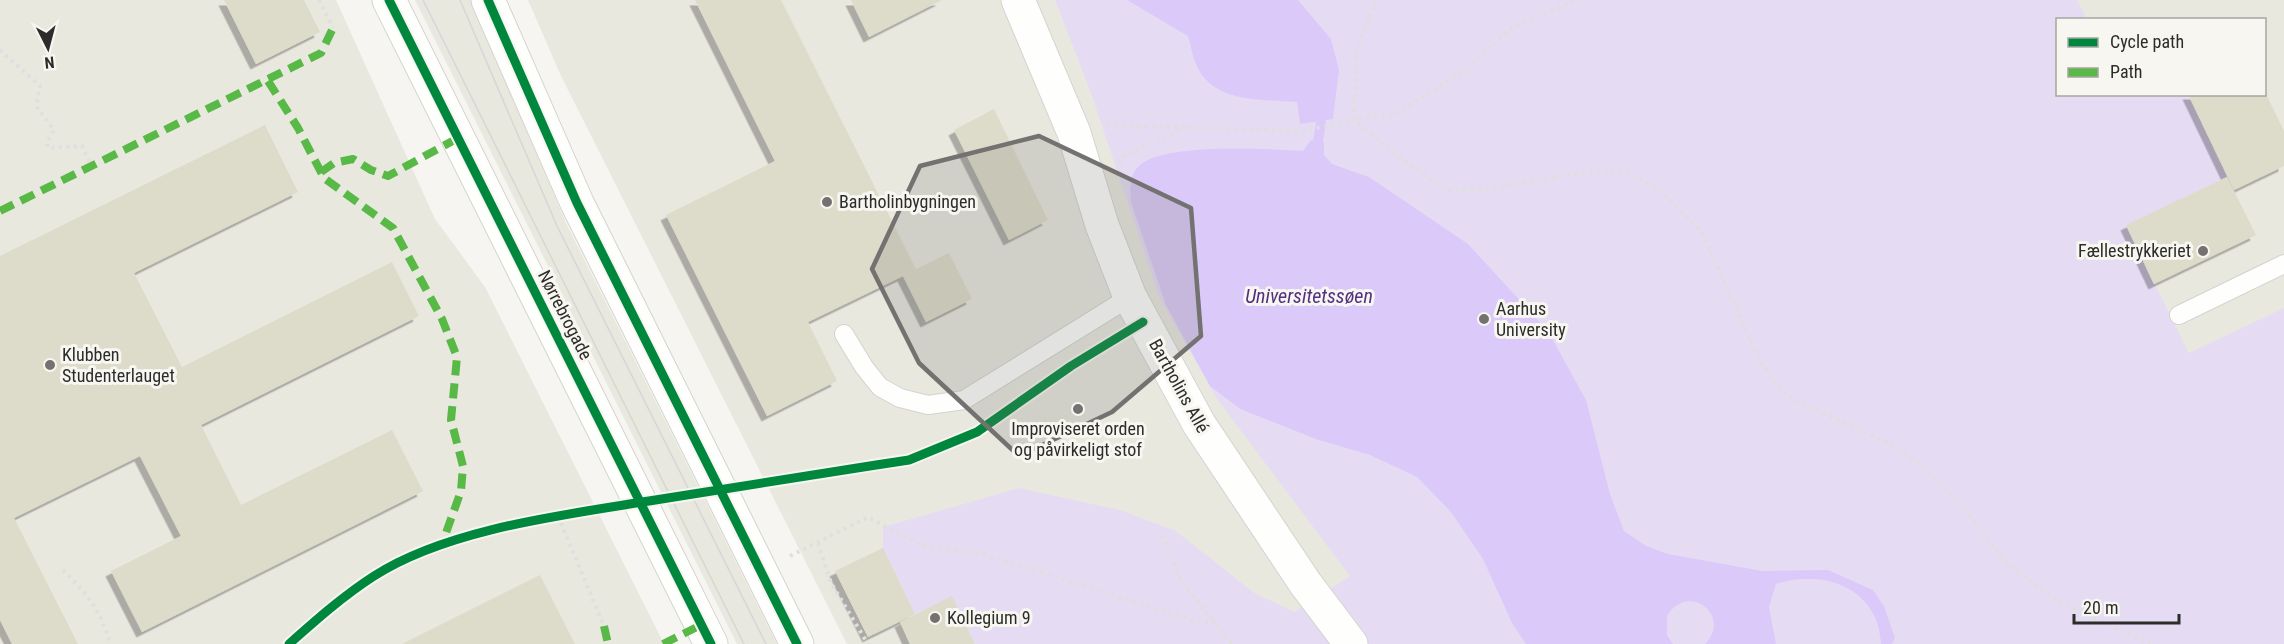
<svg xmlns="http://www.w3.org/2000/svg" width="2284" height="644" font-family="'Roboto Condensed',sans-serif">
<defs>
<filter id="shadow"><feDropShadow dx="-5.5" dy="5.5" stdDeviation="0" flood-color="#0004"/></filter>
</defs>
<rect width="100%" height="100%" fill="#f6f5f1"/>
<g fill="#e9e8df" fill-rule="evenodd">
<polygon points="0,0 336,0 435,219 485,287 664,644 0,644"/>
<polygon points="415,0 471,0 566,223 777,644 737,644"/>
<path d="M528,0H2284V644H847L561,76ZM2058,20H2264V94H2058Z"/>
</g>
<polygon fill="#e5dcf4" points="1055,0 2077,0 2087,19 2058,20 2058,94 2188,95 2227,177 2126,226 2189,353 2284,308 2284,644 975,644 952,597 915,614 883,548 883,527 1019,488 1120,510 1176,531 1253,592 1294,612 1350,576 1217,399 1159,297 1092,96"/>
<g fill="#dbc9f9">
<path d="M1127,0H1298L1331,39L1339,70L1333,119L1300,124L1297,102C1262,99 1212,104 1196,64C1192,55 1191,45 1188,36Z"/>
<path d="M1311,140L1324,142V155L1332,164L1369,177L1468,244L1548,331L1586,400L1610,494L1624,531L1646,546L1668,554L1762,571L1828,570L1873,590L1884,606L1895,638L1892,644H1881C1879,588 1823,568 1776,584L1769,607L1776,644H1705C1733,616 1688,581 1667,616V635L1673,644H1526L1512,623L1483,559L1451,512L1417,477L1370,455L1316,439L1240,409L1210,386L1166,305L1131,202C1130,189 1129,177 1138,167C1160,142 1270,149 1303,151Z"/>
</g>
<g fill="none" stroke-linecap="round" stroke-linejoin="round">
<polyline stroke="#dbc9f9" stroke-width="10" points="1318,141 1321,123"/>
</g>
<g fill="#dddbca" filter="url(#shadow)">
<polygon points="224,0 304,0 320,32 256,64"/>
<polygon points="695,0 781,0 916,269 949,253 972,299 926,322 903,276 808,322 837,381 767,416 666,215 775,161"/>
<polygon points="851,0 942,0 869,37"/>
<polygon points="2188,94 2266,94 2284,131 2284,166 2234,190"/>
<polygon points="994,109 1048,220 1009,240 954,130"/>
<polygon points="265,125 298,192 134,273 182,367 392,262 419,316 201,425 241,505 392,430 423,491 142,632 111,571 181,536 140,456 14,518 78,644 12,644 0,620 0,256"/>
<polygon points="2227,177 2256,235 2154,284 2126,225"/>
<polygon points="883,548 915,614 868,637 835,571"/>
<polygon points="540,575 575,644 402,644"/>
<polygon points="952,596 975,644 910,644 900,622"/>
</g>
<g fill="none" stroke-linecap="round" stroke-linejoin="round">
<defs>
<g id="lane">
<polyline points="2179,315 2284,264"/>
<polyline points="844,334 864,367 880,387 900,398 928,405 964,400 1130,297"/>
</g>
<polyline id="street" points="1018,0 1074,133 1102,225 1130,297 1199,424 1305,583 1351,644"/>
<g id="secondary">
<polyline points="389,0 711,644"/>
<polyline points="488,0 577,203 797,644"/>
</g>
</defs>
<use href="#lane" stroke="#d3d3d0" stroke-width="20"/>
<use href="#street" stroke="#d3d3d0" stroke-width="35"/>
<use href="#secondary" stroke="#d3d3d0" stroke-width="35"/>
<g stroke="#dfdfde" stroke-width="4" stroke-dasharray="3 4.5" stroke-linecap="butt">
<polyline points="319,0 333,28"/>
<polyline points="1376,0 1356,53 1354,119 1396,114 1465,70 1511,28 1577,0"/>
<polyline points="0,50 40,86 36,106 54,130 47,142 48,148 82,146 91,165"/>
<polyline points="1107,125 1298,131 1348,123 1354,119 1382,144 1445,190 1491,189 1580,173 1630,173 1659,190 1701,231 1758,357 1778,387 1795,400 1888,443 1920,464 1967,511 2004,561 2056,600 2150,644"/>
<polyline points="1120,164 1123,156 1182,129"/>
<polyline points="558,516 604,626"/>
<polyline points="1161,535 1183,583 1232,644"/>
<polyline points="818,543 831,583 868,644"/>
<polyline points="790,556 868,517 923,546 979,553 1195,621 1216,623"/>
<path d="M63,570C88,595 101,610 110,644"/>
</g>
<use href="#lane" stroke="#fefefd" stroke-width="18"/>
<use href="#street" stroke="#fefefd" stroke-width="33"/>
<use href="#secondary" stroke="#fefefd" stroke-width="33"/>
<g stroke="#d6d6d5" stroke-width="1.5">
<polyline points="423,0 744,644"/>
<polyline points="460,0 557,226 766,644"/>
</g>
<g stroke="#58b947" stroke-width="8" stroke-dasharray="15 8" stroke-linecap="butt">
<polyline points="268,81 298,128 324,178 393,228 442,319 457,357 451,420 463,466 461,491 442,544"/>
<polyline points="321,172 334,163 353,159 371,170 388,176 458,138"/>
<polyline points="0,211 321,53 333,28"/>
<polyline points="604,626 608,644"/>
<polyline points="663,644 701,625"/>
</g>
<defs>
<g id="cycleway">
<polyline points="389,0 711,644"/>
<polyline points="488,0 577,203 797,644"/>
<path d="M289,644C316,620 343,596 374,576C447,529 563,515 649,501C735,487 822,473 909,460L977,432L1071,366L1143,322"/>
</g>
</defs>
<use href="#cycleway" stroke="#f7f6f0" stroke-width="13"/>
<use href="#cycleway" stroke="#00873e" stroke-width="9"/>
</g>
<path fill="#737270" fill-opacity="0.2" stroke="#737270" stroke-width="4.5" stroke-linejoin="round" d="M1039,136L1191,208L1201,336L1112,412L1019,456L919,363L872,269L920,166Z"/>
<g fill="#737270" stroke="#f7f6f0" stroke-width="2">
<circle cx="827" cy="202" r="6"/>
<circle cx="2203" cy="251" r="6"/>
<circle cx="1484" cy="319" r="6"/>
<circle cx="50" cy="365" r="6"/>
<circle cx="1078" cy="409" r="6"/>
<circle cx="935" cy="618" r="6"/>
</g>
<g text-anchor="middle" stroke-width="6" stroke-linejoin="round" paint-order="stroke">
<g font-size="18" fill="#2c2c2a" stroke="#f7f6f0" text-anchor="start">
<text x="839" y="208">Bartholinbygningen</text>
<text x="2191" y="257" text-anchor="end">Fællestrykkeriet</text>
<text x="1496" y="315">Aarhus<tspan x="1496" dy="21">University</tspan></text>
<text x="62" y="361">Klubben<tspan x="62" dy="21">Studenterlauget</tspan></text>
<text x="1078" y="435" text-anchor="middle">Improviseret orden<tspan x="1078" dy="21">og påvirkeligt stof</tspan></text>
<text x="947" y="624">Kollegium 9</text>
</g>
<g font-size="18" fill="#2c2c2a" stroke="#f7f6f0">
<text transform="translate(565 315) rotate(63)" y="6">Nørrebrogade</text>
<text transform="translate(1179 386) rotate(61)" y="6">Bartholins Allé</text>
</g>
<g font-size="20" font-style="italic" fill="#533081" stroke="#f7f6f0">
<text x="1309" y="303">Universitetssøen</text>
</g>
</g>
<rect x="2056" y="18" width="210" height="78" fill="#f7f6f0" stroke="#a6a5a1" stroke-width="1.5"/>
<rect x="2068" y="38" width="30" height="9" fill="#00873e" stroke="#a6a5a1" stroke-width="1.5"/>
<text x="2110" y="48" font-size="18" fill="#2c2c2a">Cycle path</text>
<rect x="2068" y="68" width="30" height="9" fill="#58b947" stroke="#a6a5a1" stroke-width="1.5"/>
<text x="2110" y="78" font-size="18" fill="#2c2c2a">Path</text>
<g transform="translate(48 48) rotate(174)" stroke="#f7f6f0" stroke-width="4.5" paint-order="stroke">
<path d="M0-4.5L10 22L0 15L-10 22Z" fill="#2c2c2a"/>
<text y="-9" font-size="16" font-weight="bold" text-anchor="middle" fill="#2c2c2a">N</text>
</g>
<path d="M2074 614v9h105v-9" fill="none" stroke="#2c2c2a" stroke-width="3"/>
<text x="2083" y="614" font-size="18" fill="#2c2c2a" stroke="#f7f6f0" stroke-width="4.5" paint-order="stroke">20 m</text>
</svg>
